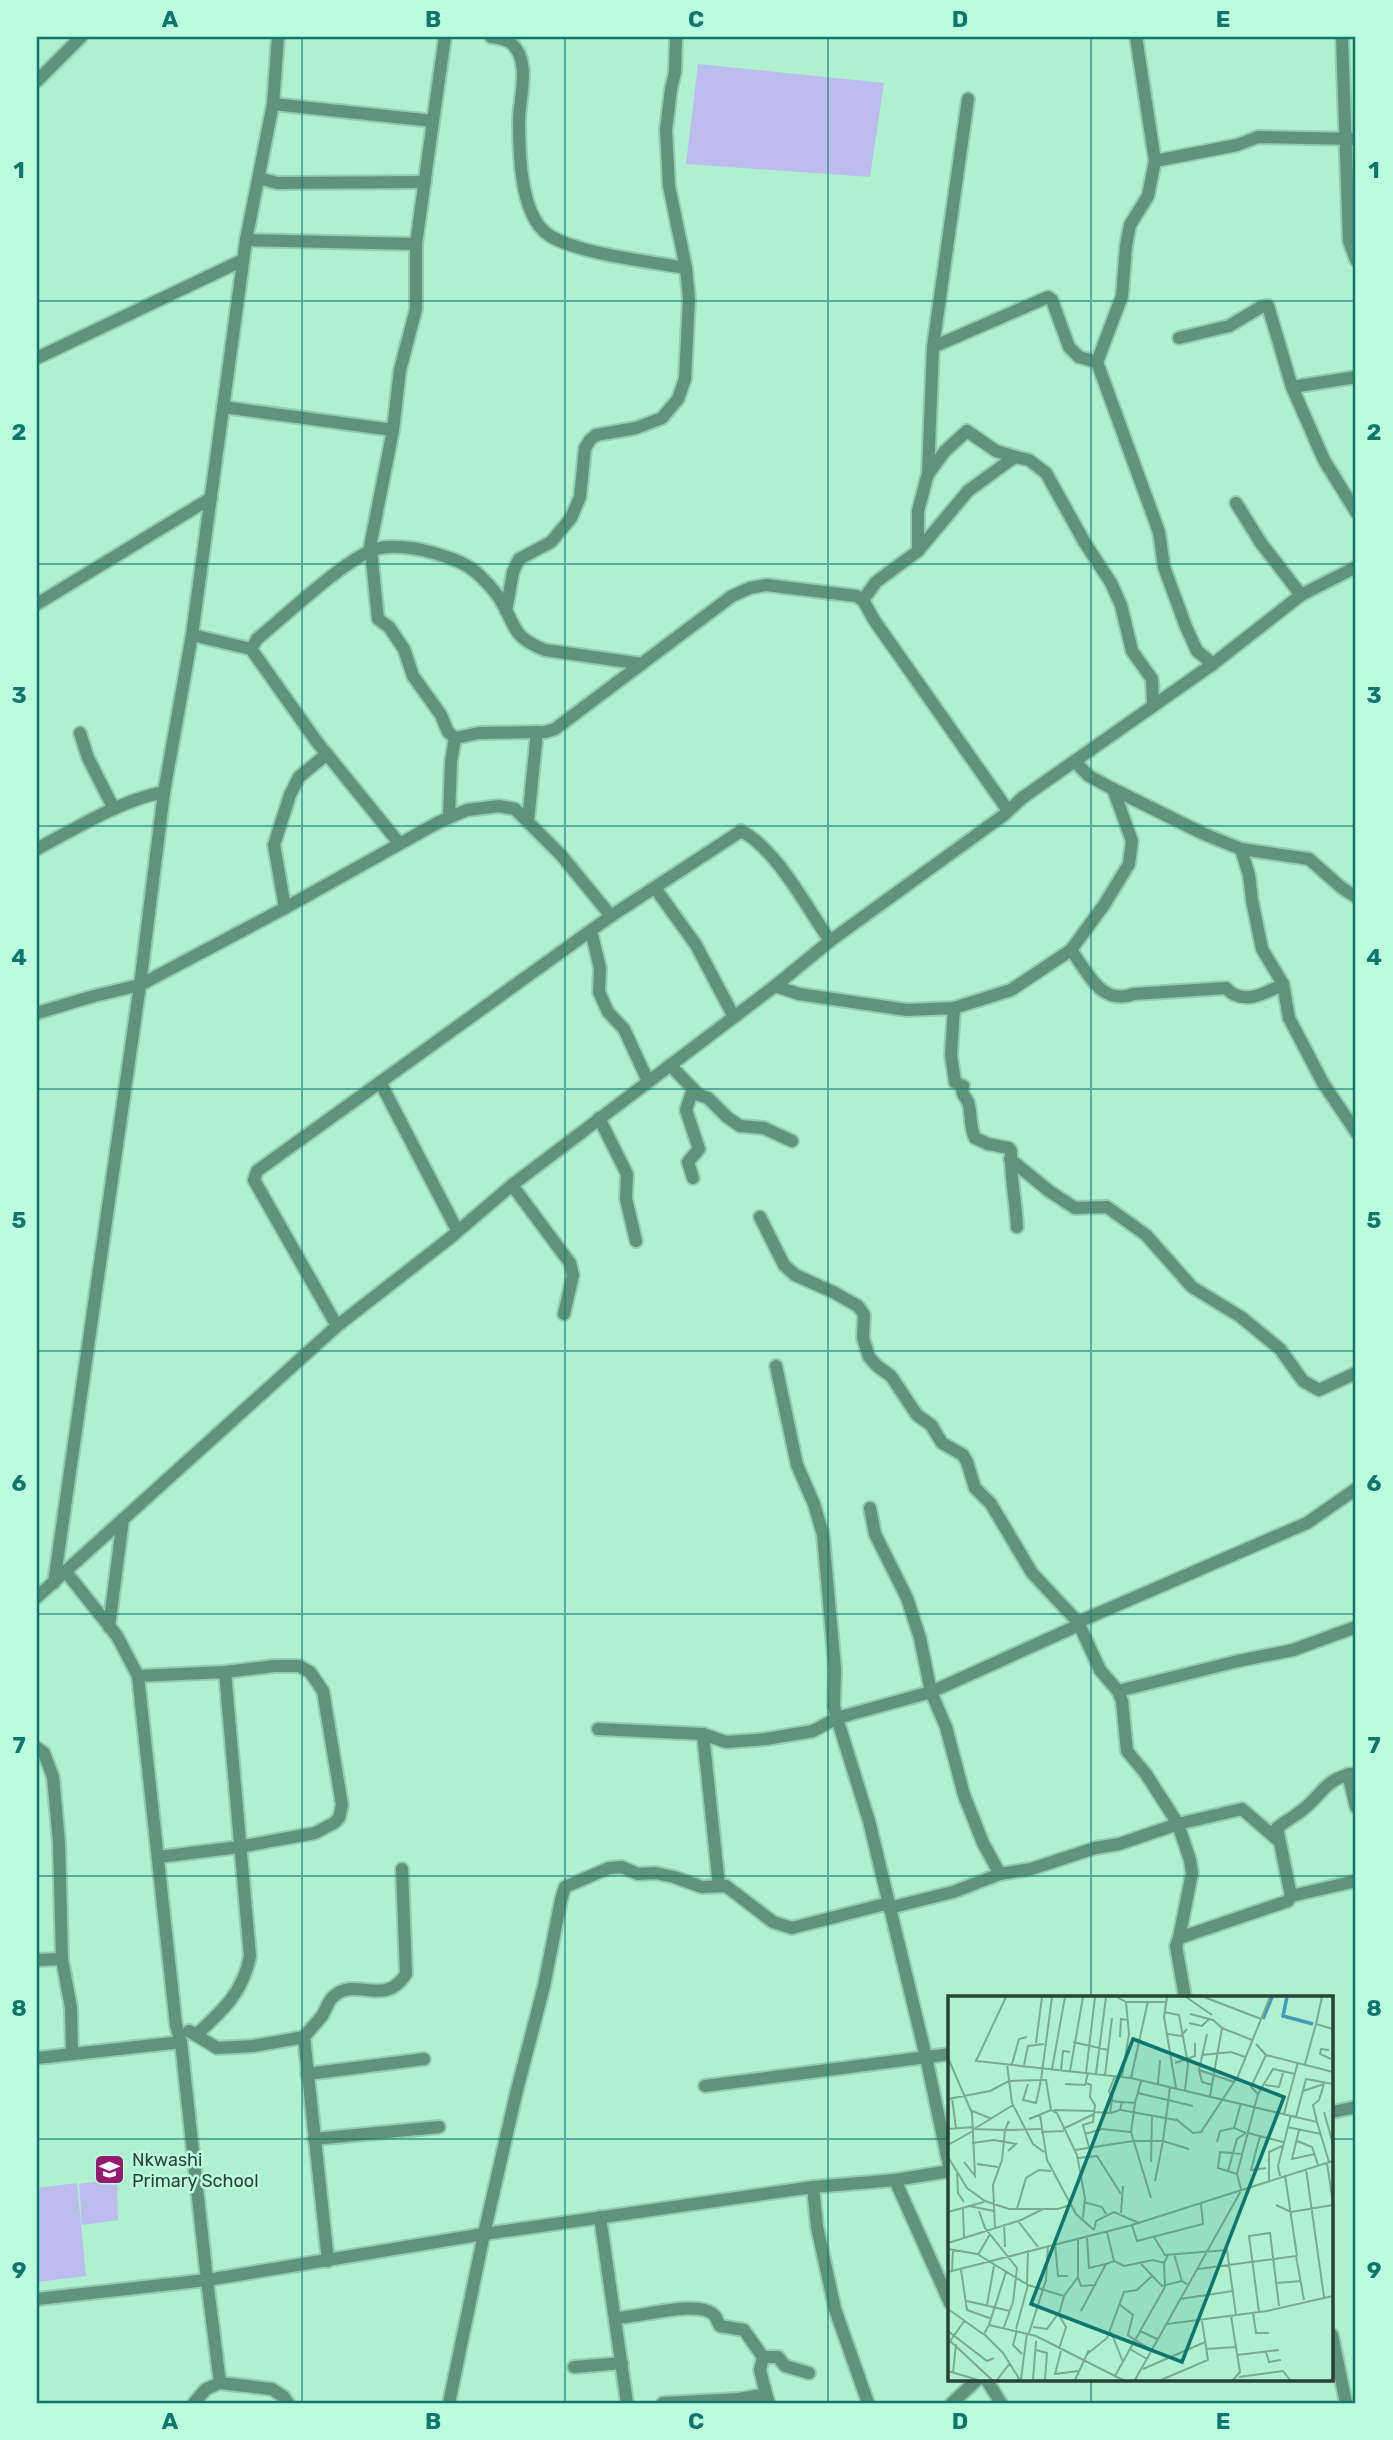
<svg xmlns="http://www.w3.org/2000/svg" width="1393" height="2440" font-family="Rubik,sans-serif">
<rect width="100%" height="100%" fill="#aef0d0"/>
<g fill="#bcbdec">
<polygon points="698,64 884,83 870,177 686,164"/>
<polygon points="117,2179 118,2220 82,2225 79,2184"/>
<polygon points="77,2183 86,2276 37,2282 37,2188"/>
</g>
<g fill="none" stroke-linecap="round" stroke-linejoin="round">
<defs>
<g id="minor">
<path d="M491,37C498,38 506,39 511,43C532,61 519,98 519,121C519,152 520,212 546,233C571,253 652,262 686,268"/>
<polyline points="1136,37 1155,161 1237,145 1258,137 1356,139"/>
<polyline points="1342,37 1349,241 1356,260"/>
<polyline points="37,81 81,37"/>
<polyline points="273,104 433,121 416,244 416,309 400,370 393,430 369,552"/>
<polyline points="433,121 445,37"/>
<polyline points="1155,161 1148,196 1130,225 1126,246 1122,296 1097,362 1159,532 1164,567 1186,627 1197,651 1213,664"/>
<polyline points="259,178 277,183 425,182"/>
<polyline points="246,240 416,244"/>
<polyline points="1179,338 1229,326 1261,307 1268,306 1292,387 1324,460 1356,512"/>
<polyline points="933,347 1048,297 1052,300 1069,347 1079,357 1097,362"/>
<polyline points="37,358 243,260"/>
<polyline points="1292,387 1356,377"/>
<polyline points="223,407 393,430"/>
<polyline points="929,473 945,451 967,431 996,451 1016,457"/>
<polyline points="1236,503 1261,543 1301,595"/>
<polyline points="371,550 378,619 389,627 404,649 413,676 441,715 448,732 455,738"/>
<polyline points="918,551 968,491 1009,461 1016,457 1029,460 1046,473 1085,543 1111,583 1121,605 1132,651 1152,679 1153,704"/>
<polyline points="863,600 876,582 918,551 918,511 928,473 933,347 968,99"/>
<polyline points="37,604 211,498"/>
<polyline points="506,611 513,572 519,559 551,542 571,518 580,497 585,448 590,440 596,435 636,428 662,418 678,399 685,379 689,299 686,268 669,186 666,130 671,89 675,72 676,37"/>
<polyline points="192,635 251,649 317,742 399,843"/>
<path d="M251,649L257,639C283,618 347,557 376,549C394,544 415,548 434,553C454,559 470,564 484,580C490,586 497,594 501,601C517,628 512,637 545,650L642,664"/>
<polyline points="80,733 88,758 114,809"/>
<polyline points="1113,789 1204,834 1241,849 1309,859 1342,888 1356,897"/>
<polyline points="449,817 451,762 455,738 479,733 545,732 555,729 732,596 750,588 766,585 856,596 863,600 874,620 1007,809"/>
<polyline points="528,821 537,732"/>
<path d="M37,849C77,828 118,801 164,792"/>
<polyline points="1241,849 1249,875 1252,900 1262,949 1283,984 1289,1018 1323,1083 1356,1132"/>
<polyline points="655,888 696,945 734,1017"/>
<polyline points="285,908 274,845 290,795 299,777 327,754"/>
<polyline points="591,931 600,968 599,992 608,1012 624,1029 648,1081"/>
<path d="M1071,950C1089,974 1101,1006 1134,994L1226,988C1242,1006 1265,994 1283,984"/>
<polyline points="775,986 799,994 907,1010 954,1008 1011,990 1071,950 1104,905 1129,864 1132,841 1113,789 1089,776 1075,762"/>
<path d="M954,1008L951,1055L955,1082L963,1086C961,1095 964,1094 968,1102C972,1113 969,1126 975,1138L988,1144L1009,1148L1011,1151C1010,1177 1016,1202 1017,1227"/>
<polyline points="37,1013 94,996 140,985 285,908 439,822 467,810 499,806 515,809 561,855 611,916"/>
<polyline points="670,1065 699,1095 708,1098 727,1117 740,1126 764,1128 792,1141"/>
<polyline points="380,1082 457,1230"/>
<polyline points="693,1089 686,1110 699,1149 688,1162 693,1178"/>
<polyline points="599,1118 627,1174 626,1199 636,1241"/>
<polyline points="1010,1159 1049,1191 1075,1208 1107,1207 1146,1235 1192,1287 1241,1317 1280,1349 1303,1381 1319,1390 1356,1373"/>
<polyline points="512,1185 570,1263 573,1275 564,1314"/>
<polyline points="760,1217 784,1265 795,1275 833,1292 858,1306 861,1310 864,1315 863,1338 869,1357 877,1366 891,1376 917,1415 931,1425 942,1443 963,1455 967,1462 975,1488 991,1504 1032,1573 1078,1622 1100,1670 1118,1691 1122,1701 1127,1751 1146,1774 1178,1824 1190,1860 1192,1873 1179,1938"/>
<path d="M337,1326L254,1180L257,1171L611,916L741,831C775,847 808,909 830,941"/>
<polyline points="870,1508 875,1534 907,1598 920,1638 931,1692 946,1727 964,1795 983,1843 1000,1874"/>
<polyline points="66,1572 117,1636 138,1676 176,2025 181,2042 207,2280 220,2383"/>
<polyline points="54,1583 140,985 164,792 192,635 246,240 273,104 278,37"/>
<polyline points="37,1597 337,1326 450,1238 512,1185 775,986 830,941 1004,815 1022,798 1213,664 1301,595 1356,567"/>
<polyline points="1078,1622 1307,1523 1356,1489"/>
<polyline points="109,1627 123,1519"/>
<polyline points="138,1676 225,1672 274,1666 299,1666 310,1672 323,1691 342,1805 339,1818 334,1823 315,1833 239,1847 158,1857"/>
<polyline points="1118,1691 1238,1661 1293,1650 1356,1627"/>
<polyline points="598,1729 703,1734 726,1742 766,1739 813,1731 837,1718 834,1706 835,1669 823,1535 814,1504 797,1465 776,1366"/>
<polyline points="703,1734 719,1886"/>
<polyline points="37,1748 44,1753 53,1777 59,1842 62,1959 71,2008 72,2054"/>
<polyline points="1348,1774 1356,1807"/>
<polyline points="1291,1896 1356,1881"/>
<polyline points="889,1908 953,1892 1000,1874 1031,1869 1095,1848 1119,1844 1178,1824 1242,1809 1279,1841"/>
<polyline points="37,1960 62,1959"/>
<path d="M1185,1997L1176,1946L1179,1938L1288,1901L1291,1896L1277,1828C1285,1821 1294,1817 1301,1811C1324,1794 1323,1779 1356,1773"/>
<polyline points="189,2031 217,2048 253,2046 304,2037 328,2261"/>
<path d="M196,2035C223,2010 243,1993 250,1956L225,1672"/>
<path d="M304,2037C310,2030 316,2023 322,2016C326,2010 328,2001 333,1997C355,1975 384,2009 406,1974L402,1869"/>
<polyline points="37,2058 181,2042"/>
<polyline points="307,2074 424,2059"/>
<polyline points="705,2086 950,2054"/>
<polyline points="1332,2112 1356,2107"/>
<polyline points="314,2139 439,2127"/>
<polyline points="950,2170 926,2057 869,1821 837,1718 931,1692 1079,1625"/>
<polyline points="895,2180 950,2303"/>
<polyline points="813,2187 817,2227 835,2309 868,2403"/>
<polyline points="600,2217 627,2403"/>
<polyline points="37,2299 207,2280 484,2234 813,2187 895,2180 950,2171"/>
<path d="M615,2318C639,2318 700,2298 715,2316C716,2317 719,2325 720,2326L744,2330L763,2357L760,2370L766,2394"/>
<polyline points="1332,2335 1346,2403"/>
<polyline points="763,2357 778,2357 785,2366 809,2373"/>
<polyline points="574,2367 622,2363"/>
<polyline points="986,2379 1001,2403"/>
<polyline points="194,2403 206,2389 220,2383 272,2389 284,2397 288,2403"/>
<polyline points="449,2403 484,2234 516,2094 544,1986 561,1900 565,1887 609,1868 622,1867 638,1874 655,1873 674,1877 702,1887 726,1886 773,1922 792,1928 889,1903"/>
<polyline points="663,2403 739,2399 766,2394 769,2403"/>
<polyline points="952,2403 978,2379"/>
</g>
</defs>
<use href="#minor" stroke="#93cdb1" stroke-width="16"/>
<use href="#minor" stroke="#5f947b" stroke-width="12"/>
</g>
<path fill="none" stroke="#0f766e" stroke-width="2" stroke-opacity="0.55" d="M302,37V2403M565,37V2403M828,37V2403M1091,37V1997M37,301H1356M37,564H1356M37,826H1356M37,1089H1356M37,1351H1356M37,1614H1356M37,1876H1356M37,2139H950M1332,2139H1356M1091,2379V2403"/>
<defs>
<symbol id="school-square" viewBox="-11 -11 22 22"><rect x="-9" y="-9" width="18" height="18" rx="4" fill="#961972" stroke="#bbfddd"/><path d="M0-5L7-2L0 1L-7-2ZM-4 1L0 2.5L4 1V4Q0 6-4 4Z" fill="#fff"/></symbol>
</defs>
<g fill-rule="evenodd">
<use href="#school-square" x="92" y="2152" width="35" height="35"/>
</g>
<g text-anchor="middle" stroke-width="5" stroke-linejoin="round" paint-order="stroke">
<g font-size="18" fill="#284336" stroke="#bbfddd" text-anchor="start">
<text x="132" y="2166">Nkwashi<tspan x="132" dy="21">Primary School</tspan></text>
</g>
</g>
<g transform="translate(948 1996)">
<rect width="385" height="385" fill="#aef0d0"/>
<path fill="none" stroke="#479ab6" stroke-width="3.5" d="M339,1L335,20L365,28M315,23L324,1"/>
<path fill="none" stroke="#78ab92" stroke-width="2" d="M58,1L28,65L183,82L369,126L381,166M169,1L178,6H218M219,1L216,21L228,92M238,1L264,19M256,1L313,23M216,16L231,19L240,68L237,95M242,18L265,24L274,32L262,100M241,27L254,30L261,23M368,28L374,1M274,32L304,44M220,38L233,40L239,33M259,38L251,74L286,86M172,41L173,23L180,24M125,46L160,54M88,47L94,1M308,48L318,59L385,76M381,54L373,53L372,58L383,63M254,59L283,56L297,61M0,62L24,117L27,180L16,166M227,67L247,60V47M59,68L64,107L85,148L96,156M64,68L71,43L79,41M357,68L368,28L385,33M76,69L80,50L96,48M104,73L117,1M113,74L115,55L122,56M251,74L254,86L264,89M122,75L135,1M138,77L147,1M148,78L158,1M157,79L164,22M167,80L161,95L165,105L173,106M174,81L181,38L178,6M183,82L200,5M138,87L143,89L142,101L147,109L145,126L135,129L141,151M80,88L75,104L88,107L93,84H98L103,114L109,117L129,159L137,202L135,222M117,88L137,89L140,77M210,88L212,64M317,89L331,91L335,77M355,95L376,88M190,97L245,110M310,98L303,91L318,59M4,102L8,132M0,103L42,95L61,85L93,84L104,1M187,107L183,136L203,202M293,107L286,132L298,137M22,114L44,123M106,114L146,115M173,114L217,122M146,116L163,117L172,114L174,106L187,107L193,85M376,116L385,148M162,117L165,95M336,118L350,66M92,119L99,164L128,218L146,234M348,121L358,83L385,88M217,122L229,124L245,137L253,136L290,80L322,1M81,123L103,114M61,125L57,134L26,133L65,109M369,126L365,109L371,104L376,88M339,131L373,138M0,133L26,131M115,133L146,118M351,134L344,163L367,158M93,136L116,135M300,137L335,146M137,138L154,133L183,136M312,140L303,174L318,172M185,145H215L222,91M349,145L364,151L370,169M269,146L272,135L286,132M24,147L46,144L68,148L60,155M0,149L25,135M127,154L185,145M0,161L19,192L37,205L61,213H110L122,209M130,162L149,160L173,198M203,166L204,121M379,167L385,207M29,168L50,171M358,173L376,301M280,175L289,143L298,137M9,177L10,197L16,206M289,178L270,172L272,156L295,158M337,179L349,260M332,180L330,170L343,119M321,184V156L334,150M207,185L215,145L241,153M293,193L289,178L310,98L325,73L347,78M136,206L154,211L158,218M328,209L343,216L385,209M21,210L46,215M15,213L16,241M69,213L78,182L91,174L103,175M31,215L37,232L69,272L65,306L56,331M0,216L36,206M173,217L175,190M70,225L90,251M56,228L57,251M184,229L189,245L255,228L253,208M47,232L45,189L54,164L57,134L93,133M146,234L148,225L166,216L191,227M159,236L166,265L176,270L205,264L216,267L220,259M206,241L217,259L279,254L288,319M139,242L141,272L158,268M0,247L73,224L95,213M107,248L110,280H120M0,253L29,258L80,289L68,333M226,258L234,285L240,289M30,259L42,238M216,267L217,291M193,268L214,290L234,285M250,273L348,260L356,304M13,274L19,314L44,323M0,276L184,229L385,165M4,276L5,254M58,276L41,329L88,340L175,384M130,281L133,290L148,289M328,287L353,285M79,288L80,254M80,289L116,300L112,315L99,333L85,331M116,300L130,281V243M232,303L285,295M19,305L62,315M171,308L185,319L180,339L187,344L182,353L199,363M39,309L46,270M0,313L35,338M133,315L158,268L166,265M311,316L301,240L322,237L331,310M305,317L308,337H321M111,319L118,331L111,353M283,320L292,376L285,384M219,328L319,315L385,300M41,329L36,338L55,357L72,384M69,334L65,349L74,358M0,335L39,365L46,362M163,336L175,366M192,336L187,344L204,354M81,337L98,284L100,249M0,343L44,384M209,343L192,335L217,291M0,348L17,324M258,353L288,351M88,354L99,357L97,384M113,355L107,378L130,375M318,356L321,366L333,364M138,359L159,342L176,296L189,294L205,279M289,359L331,354M195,373L257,346M0,375L30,384M5,377L8,348M167,380L182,353M291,381L335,375L342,384M73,383L79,337M49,384L62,367M85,384L88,345M127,384L141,354M187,384L294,193M213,384L260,364L254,325"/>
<path fill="#0f766e" fill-opacity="0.15" stroke="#0f766e" stroke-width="3.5" d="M185,43L336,101L234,366L83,308Z"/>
<rect width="385" height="385" fill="none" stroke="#284336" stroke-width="3.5"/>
</g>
<rect width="1393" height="2440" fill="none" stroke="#bbfddd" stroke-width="77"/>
<rect x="38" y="38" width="1316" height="2364" fill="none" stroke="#0f766e" stroke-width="2.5"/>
<g font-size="23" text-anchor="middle" font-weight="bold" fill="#0f766e">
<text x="170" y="27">A</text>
<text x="433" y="27">B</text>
<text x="696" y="27">C</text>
<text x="960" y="27">D</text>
<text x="1223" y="27">E</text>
<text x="19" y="178">1</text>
<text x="1374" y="178">1</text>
<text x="19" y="440">2</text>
<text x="1374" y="440">2</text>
<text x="19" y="703">3</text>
<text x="1374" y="703">3</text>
<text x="19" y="965">4</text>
<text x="1374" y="965">4</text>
<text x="19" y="1228">5</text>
<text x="1374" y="1228">5</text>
<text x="19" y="1491">6</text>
<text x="1374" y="1491">6</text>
<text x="19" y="1753">7</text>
<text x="1374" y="1753">7</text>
<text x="19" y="2016">8</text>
<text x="1374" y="2016">8</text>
<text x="19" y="2278">9</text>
<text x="1374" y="2278">9</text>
<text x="170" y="2429">A</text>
<text x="433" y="2429">B</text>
<text x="696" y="2429">C</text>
<text x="960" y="2429">D</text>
<text x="1223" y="2429">E</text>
</g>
</svg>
